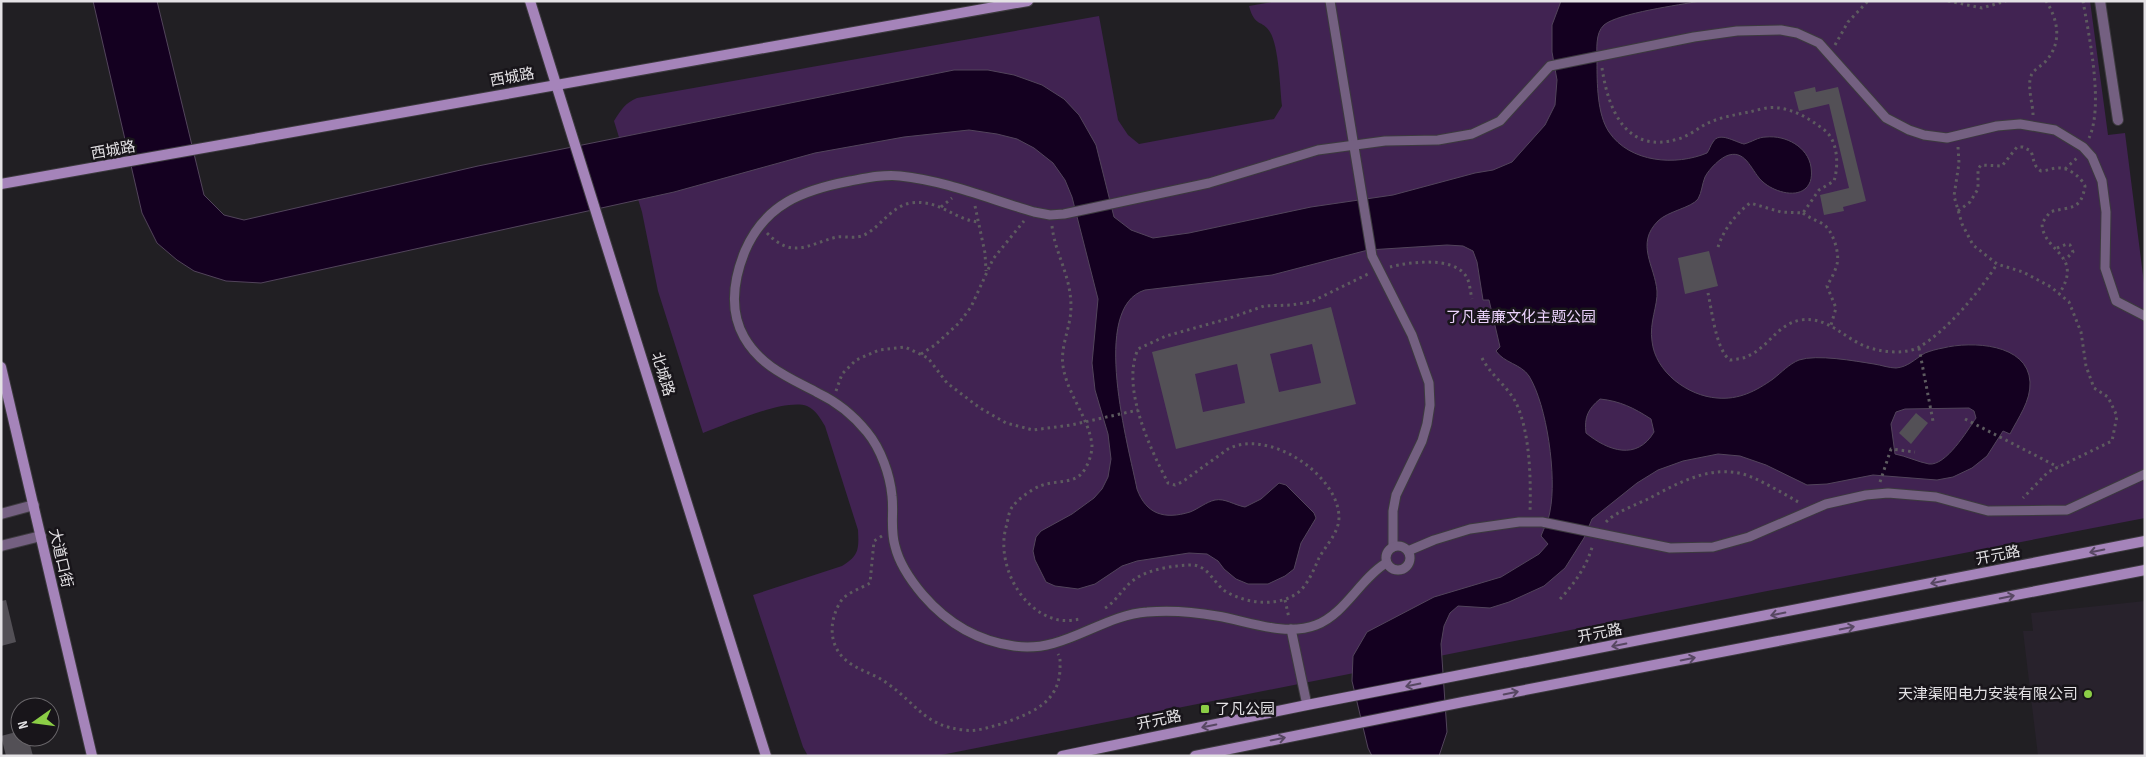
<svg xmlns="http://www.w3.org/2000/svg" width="2146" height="757" font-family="'Sofia Sans Condensed','Noto Sans SC',sans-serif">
<rect width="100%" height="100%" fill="#211f23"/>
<polygon fill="#28222c" points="2145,601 2145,756 2038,756 2023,631 2033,631 2031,613"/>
<path fill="#412352" d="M1277,1H2090L2108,135L2125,133L2145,291V518L1757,593L936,756H808L803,747L753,595L842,566C859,556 859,549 858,530L825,426C820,418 816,410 807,406C785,398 727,424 703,433L658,291L642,212L614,121C621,110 625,103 637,98L1099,16L1118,120L1128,135L1139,144L1274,119L1282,106C1280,88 1279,47 1270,32C1262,19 1255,28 1249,6Z"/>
<path fill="#140020" stroke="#52445b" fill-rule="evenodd" d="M93,1H157L204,195L224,215L244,220L478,166L954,70H988L1014,75L1042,85L1064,99L1079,115L1096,145L1114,217L1131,230L1153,238L1189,233L1311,207L1393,195L1475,173L1493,170L1512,162L1545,125L1555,105L1557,80L1552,52V25L1561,1H1700C1680,5 1618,13 1604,25C1595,33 1597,50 1597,61C1597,83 1597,114 1609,132C1630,163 1676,166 1707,153C1710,149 1710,146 1713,142C1719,131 1735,142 1744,144C1752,142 1758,137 1766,137C1786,135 1808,147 1811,167C1812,175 1812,183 1805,189C1794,198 1773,191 1763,182C1752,173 1747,150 1729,155C1721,157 1709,169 1705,177C1702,184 1702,192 1698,199C1691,208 1668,211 1658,221C1635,244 1655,266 1657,291C1658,305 1649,323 1652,341C1655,372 1688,396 1717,398C1739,400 1756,391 1773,379C1782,372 1789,364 1799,360C1817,354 1855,361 1874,364C1881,365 1889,368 1896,368C1908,367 1915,359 1925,353C1930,351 1937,349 1943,348C1971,341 2028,343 2030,382C2031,401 2018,418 2010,434L2003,431L1987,456L1972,468L1953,477L1937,480L1873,475L1827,484L1807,485L1766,465L1740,456L1718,454L1683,461L1658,470L1637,483L1592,519L1584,538L1565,568L1544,586L1509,602L1490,608L1458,606L1450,613L1444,626L1441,644L1447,732L1439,756H1372L1368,748L1352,681L1353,656L1367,632L1434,597L1501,577L1539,554L1548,544L1541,536C1544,528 1549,519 1550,511C1557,477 1547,405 1529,376C1521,364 1504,363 1496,351L1500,347L1489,300H1483L1477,262L1473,251L1463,246L1447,245L1368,250L1272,275L1145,290C1089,307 1129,448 1137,489C1146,514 1164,520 1190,512C1198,509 1206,502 1215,500C1225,498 1234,505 1245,507L1261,499L1279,483L1286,485L1314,513L1316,518L1301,543L1294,569L1285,576L1268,584H1248L1236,579L1224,569L1218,561L1207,554L1189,553L1137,561L1122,566L1095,584L1078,589L1055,586L1046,582L1035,560L1033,551L1036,537L1041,531L1072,514L1094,498L1102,489L1108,477L1111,459L1108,434L1095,390L1092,363L1098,299L1072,197L1065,180L1053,163L1034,148L1017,139L997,134L969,130L904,137L815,153L674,192L261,283L226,281L194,271L177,260L157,243L142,213ZM1600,399C1620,401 1634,408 1651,419L1654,432C1637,461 1608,451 1586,433C1584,417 1588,409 1600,399ZM1969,408L1974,411L1976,418C1967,431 1946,466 1929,464C1918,462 1906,456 1895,454L1891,424L1896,412L1905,409Z"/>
<g fill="#535056" fill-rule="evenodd">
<polygon points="1815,87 1816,92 1838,87 1866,201 1843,207 1844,211 1824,215 1820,195 1849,188 1829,104 1799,111 1794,92"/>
<polygon points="1709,251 1718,286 1685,294 1678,258"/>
<path d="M1331,307L1356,404L1176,449L1152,352ZM1312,344L1321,383L1279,392L1270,354ZM1237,364L1245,403L1203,412L1195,374Z"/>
<polygon points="1916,413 1928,423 1911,444 1899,433"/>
<polygon points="6,600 16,642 1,646 1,601"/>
<polygon points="20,731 20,737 28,737 33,756 6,756 1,736"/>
</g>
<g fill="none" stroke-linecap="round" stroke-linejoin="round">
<defs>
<g id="lane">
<polyline points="1330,1 1372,256 1412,335 1429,383 1430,405 1427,424 1422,441 1396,495 1393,511 1393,547"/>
<circle cx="1398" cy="558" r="12"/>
<polyline points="1408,551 1434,540 1470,529 1519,522 1542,522 1670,548 1713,547 1749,537 1826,504 1866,495 1888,493 1936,497 1988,511 2067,510 2145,474"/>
<path d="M1386,563C1360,579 1345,614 1316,625C1285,637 1248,621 1217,616C1195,612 1169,610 1147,612C1101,615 1063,654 1014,646C977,641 948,624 923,595C912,582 899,563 895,546C890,529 894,513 892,496C890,475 881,449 867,432C854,416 837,402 818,393C790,378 761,367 744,337C729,310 734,278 745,251C765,204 803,190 850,181C866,178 884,174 900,176C947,181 989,199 1034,212L1050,215L1064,214L1209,183L1318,150L1385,141L1438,140L1472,134L1500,121L1550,66L1694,37L1737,31L1781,30L1797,33L1819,43L1886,118L1909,130L1924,135L1947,138L1997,126L2020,124L2055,130L2083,147L2092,157L2102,181L2106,212L2105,268L2116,301L2145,316"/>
<polyline points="1291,629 1307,705"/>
</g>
<g id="street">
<polyline points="2100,1 2118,120"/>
<polyline points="1,514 34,505"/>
<polyline points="1,546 41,536"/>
</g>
<g id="secondary">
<polyline points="530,1 766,756"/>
<polyline points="1,184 1028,1"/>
<polyline points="1,367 92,756"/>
<polyline points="1062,756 1307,705 2145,541"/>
<polyline points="1195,756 1463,702 2145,570"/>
</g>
</defs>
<use href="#lane" stroke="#3c3a3e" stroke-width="11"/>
<use href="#street" stroke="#3c3a3e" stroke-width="12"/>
<use href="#secondary" stroke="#3c3a3e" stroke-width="12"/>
<g stroke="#5d5b5f" stroke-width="3" stroke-dasharray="2.5 4" stroke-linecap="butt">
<polyline points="1948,1 1982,8 2006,1"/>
<path d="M2083,1C2089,36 2104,106 2089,138"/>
<polyline points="1835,45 1848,22 1868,1"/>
<path d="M1602,68C1608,109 1626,155 1678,139C1689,136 1698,128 1708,123C1721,117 1735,115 1749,112C1758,110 1769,106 1779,108C1795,110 1810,119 1823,129C1838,139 1839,165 1834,181L1819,190L1803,213L1781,212L1750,203C1735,215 1724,229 1718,247"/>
<path d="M2033,115C2033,104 2027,87 2031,76C2033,70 2040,67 2045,62C2062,44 2059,21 2046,1"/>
<polyline points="1958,147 1959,163 1954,196 1962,224 1973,245 1997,264 2023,272 2051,287 2069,302 2081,332 2086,366 2094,388 2108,397 2117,416 2112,441 2048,472 2023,498"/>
<polyline points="2065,169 2077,158"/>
<polyline points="975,206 985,253 986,271"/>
<polyline points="941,207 952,198"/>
<path d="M1958,211L1970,202L1978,189V169L1981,165L2002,166L2017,147H2023L2031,151C2034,159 2033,166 2041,171C2047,171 2052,168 2058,168C2068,167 2081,177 2085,186C2081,212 2069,206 2050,212L2042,223C2042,252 2085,254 2059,294"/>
<path d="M1803,213C1809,218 1816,220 1823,224C1833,230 1840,254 1837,264C1835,272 1831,279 1827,286L1836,308L1831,325"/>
<path d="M1052,226C1055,254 1071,275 1071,307C1071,327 1060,346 1063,366C1067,394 1089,418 1092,445C1092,452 1090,460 1086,467C1077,486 1057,479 1040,486C1032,489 1018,499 1013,506C1009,510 1008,519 1007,524C995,559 1018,609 1055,619C1063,622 1073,620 1081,619"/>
<path d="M767,233C793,260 808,244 837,237C845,236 857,239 864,235C881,227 891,206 911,203C940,199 954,220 979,222"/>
<polyline points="2057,248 2067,244 2070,245 2073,252 2065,260"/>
<path d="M1390,267C1409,262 1453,256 1466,276C1470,282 1470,291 1472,299"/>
<path d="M1708,293C1712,311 1716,350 1730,360C1736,359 1743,359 1748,356C1769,347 1777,324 1801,320C1828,316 1843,338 1867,347C1881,352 1905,355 1919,347C1946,332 1981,290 1997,264"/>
<polyline points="1919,348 1933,421"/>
<polyline points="921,354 935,345 959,323 971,307 993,259 1024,221"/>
<path d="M1482,358C1491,376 1509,387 1517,405C1530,434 1531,480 1530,512"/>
<polyline points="836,391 842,374 856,360 879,350 905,347 928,358 947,383 980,408 1006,423 1033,430 1071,425 1138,410"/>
<polyline points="1965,419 2058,467"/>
<polyline points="1880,482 1891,449 1915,452"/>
<path d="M1606,522C1617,511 1636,505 1650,498C1683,480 1719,461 1756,479C1771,486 1786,495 1800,503"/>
<path d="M882,536L874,541L870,583C862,588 846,593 841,601C827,623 829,650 851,664C863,672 877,675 888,684C917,704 924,726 964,730C977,732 989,727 1001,724C1029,714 1059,704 1060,669C1060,664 1061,659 1058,654"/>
<path d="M1560,599C1575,583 1587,566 1593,544"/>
<polyline points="1285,600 1289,618"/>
<path d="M1105,608C1117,601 1123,587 1135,579C1149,569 1176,565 1193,565C1208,566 1214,583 1225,591C1246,604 1280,608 1300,591C1309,582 1314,569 1319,558C1326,545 1339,533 1339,517C1338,474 1268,428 1228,449L1182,482L1175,485L1168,483C1150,448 1121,388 1138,349L1166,336L1227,319L1264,306L1291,305L1311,302L1370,273"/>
</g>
<use href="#lane" stroke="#746081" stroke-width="9"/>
<use href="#street" stroke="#746081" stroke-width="10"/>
<use href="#secondary" stroke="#a584ba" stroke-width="10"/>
</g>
<defs><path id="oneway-shaft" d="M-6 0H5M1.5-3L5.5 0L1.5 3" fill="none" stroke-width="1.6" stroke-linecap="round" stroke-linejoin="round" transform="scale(1.25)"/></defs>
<g stroke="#574762">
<use href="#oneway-shaft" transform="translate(2097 551) rotate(168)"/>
<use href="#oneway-shaft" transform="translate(1938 582) rotate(169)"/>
<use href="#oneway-shaft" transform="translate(2007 597) rotate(-11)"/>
<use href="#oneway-shaft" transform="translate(1778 614) rotate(169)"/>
<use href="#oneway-shaft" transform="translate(1847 628) rotate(-11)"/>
<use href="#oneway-shaft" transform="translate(1619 645) rotate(169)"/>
<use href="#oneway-shaft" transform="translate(1688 659) rotate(-11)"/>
<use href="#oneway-shaft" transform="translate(1413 685) rotate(169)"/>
<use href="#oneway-shaft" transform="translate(1511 693) rotate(-11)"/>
<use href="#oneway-shaft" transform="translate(1209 726) rotate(168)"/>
<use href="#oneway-shaft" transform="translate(1278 739) rotate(-11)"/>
</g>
<g fill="#8bce46" stroke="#18151a" stroke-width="2">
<circle cx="2088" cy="694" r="5"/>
<rect x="1200" y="704" width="10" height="10" rx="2.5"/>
</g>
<g text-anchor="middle" stroke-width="5" stroke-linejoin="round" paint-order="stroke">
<g font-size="15" fill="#e4e2e5" stroke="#18151a">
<text transform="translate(512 77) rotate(-10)" y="5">西城路</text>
<text transform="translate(113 150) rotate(-10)" y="5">西城路</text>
<text transform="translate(663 374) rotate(73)" y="5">北城路</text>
<text transform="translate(1998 555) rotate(-11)" y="5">开元路</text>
<text transform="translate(61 558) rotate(77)" y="5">大道口街</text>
<text transform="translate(1600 633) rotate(-11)" y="5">开元路</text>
<text transform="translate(1159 720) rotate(-12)" y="5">开元路</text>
</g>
<g font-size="15" fill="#ebd2fc" stroke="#18151a">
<text x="1521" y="322">了凡善廉文化主题公园</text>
</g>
<g font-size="15" fill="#e4e2e5" stroke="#18151a" text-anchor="end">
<text x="2078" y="699">天津渠阳电力安装有限公司</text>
<text x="1215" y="714" text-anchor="start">了凡公园</text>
</g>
</g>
<rect width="2146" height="757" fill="none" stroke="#e4e2e5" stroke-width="5"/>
<g transform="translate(35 722) rotate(256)"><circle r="24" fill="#18151a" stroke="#6a676b"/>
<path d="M0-4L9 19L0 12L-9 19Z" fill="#8bce46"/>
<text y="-8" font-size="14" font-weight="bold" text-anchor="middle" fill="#e4e2e5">N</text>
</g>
</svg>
